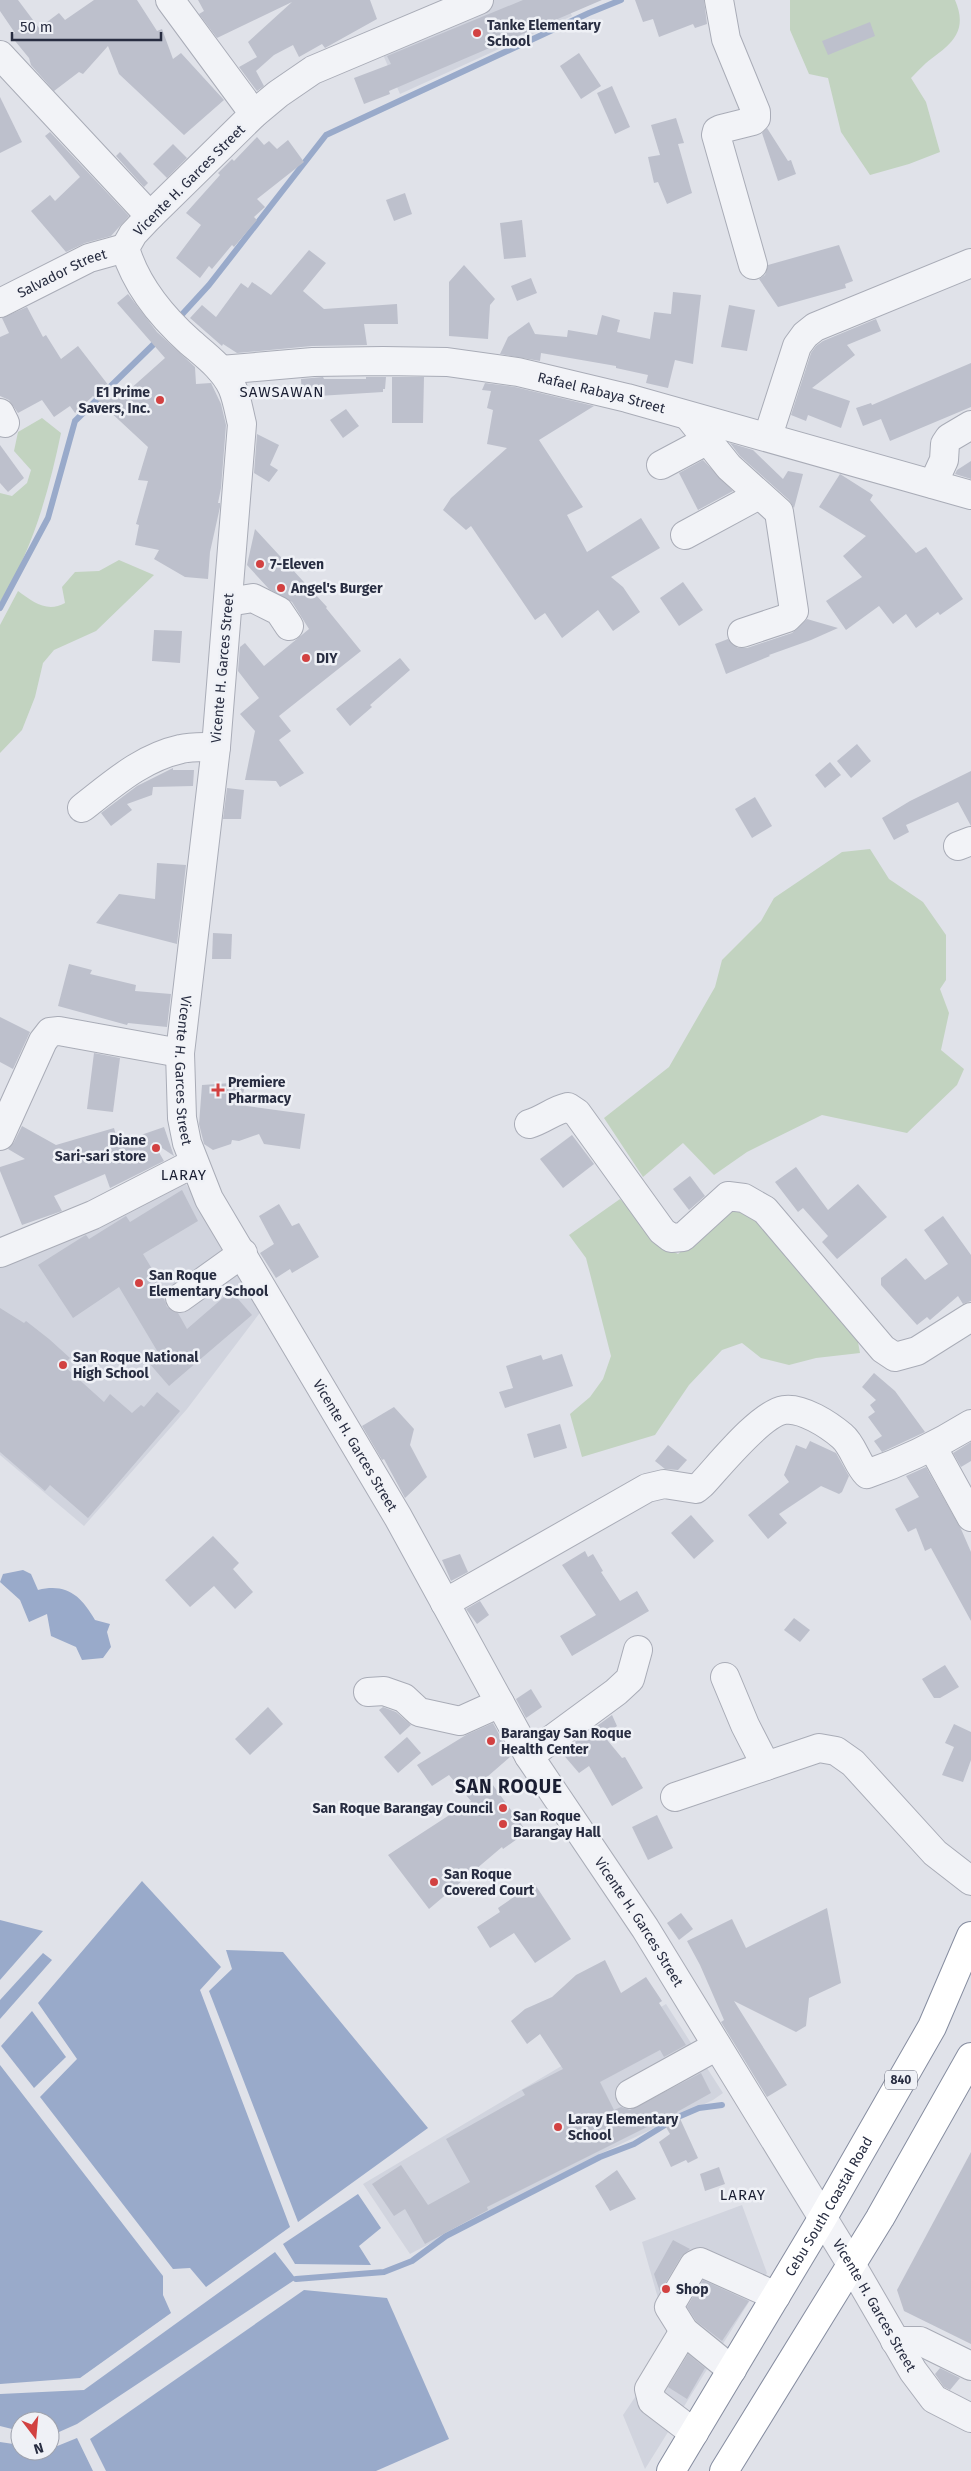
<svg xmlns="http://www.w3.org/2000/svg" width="971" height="2471" font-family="'Fira Sans',sans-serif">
<rect width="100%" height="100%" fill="#e0e2e9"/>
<g fill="#d1d4de">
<polygon points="494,0 565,0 572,16 400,94 381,50"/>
<polygon points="184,1181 265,1306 187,1409 84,1526 0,1455 0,1265 4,1260 91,1231"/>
<polygon points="666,2004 723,2093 713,2100 600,2154 410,2254 363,2184"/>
<polygon points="742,2205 767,2273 645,2469 623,2415 671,2344 642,2242"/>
</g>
<g fill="#c2d3c0">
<path d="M790,0H955C968,30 953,43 931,59C924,64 917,72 911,78L926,102L940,152L909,164L870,175L841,132L828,78L809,74L790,30Z"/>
<path d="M42,418L61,433C49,491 32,552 0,602V493L12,496L27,483L31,470L14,451L18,432Z"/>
<path d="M119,560L154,575L96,631L54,650L43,663L35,697L22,730L0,753V625L18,591C33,602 47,613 65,603L62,587L75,572L99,571Z"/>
<polygon points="870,849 889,879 923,902 946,935 946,980 940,989 949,1013 941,1050 964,1069 957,1085 907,1133 822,1115 747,1152 714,1175 683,1143 643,1177 604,1118 669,1067 715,987 722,960 761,921 774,898 842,852"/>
<polygon points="620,1199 667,1248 678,1254 729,1210 752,1212 856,1331 860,1353 816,1358 789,1365 761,1358 742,1343 722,1350 689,1385 655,1435 582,1457 570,1414 590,1397 603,1379 611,1356 586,1258 569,1235"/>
</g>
<g fill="#99aaca">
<path d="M23,1570L31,1574L38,1590C67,1583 81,1596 95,1620L110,1624L107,1632L111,1647L103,1658L82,1660L76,1647L51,1636L47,1614L29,1622L20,1600L0,1582L3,1574Z"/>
<polygon points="142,1881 221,1967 200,1990 290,2227 206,2287 190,2268 173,2269 40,2097 77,2059 38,2003"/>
<polygon points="0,1920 43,1931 0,1980"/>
<polygon points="226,1950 283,1952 428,2128 298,2222 209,1991 232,1969"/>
<polygon points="43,1953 52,1960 0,2019 0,2000"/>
<polygon points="32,2011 66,2057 34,2088 1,2046"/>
<polygon points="0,2065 163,2276 163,2295 171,2313 80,2378 0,2384"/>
<polygon points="358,2194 381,2228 359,2246 371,2265 295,2264 283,2244"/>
<polygon points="275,2252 296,2279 77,2424 50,2436 50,2421 20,2421 20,2431 0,2426 0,2394 84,2390"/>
<polygon points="304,2290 387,2298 449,2439 376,2471 106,2471 90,2439"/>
<polygon points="77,2438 93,2471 0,2471 0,2442 20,2445 20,2451 50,2451 50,2449"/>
</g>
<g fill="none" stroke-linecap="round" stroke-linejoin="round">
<g stroke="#99aaca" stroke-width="6">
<polyline points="176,321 209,285 326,135 589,13 621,0"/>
<polyline points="0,608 48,518 75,421 159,339"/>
<polyline points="296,2279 384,2272 412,2261 446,2236 600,2157 634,2144 678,2117 699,2108 722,2105"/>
</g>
</g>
<g fill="#bdc0cc">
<polygon points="0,0 18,0 39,28 59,13 65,20 94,0 137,0 157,31 162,29 173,59 181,53 224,100 184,135 119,74 108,46 83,74 79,72 54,91 31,65 29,58 11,36 15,33 0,11"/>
<polygon points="198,0 370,0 377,19 325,48 322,44 299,57 293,45 274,55 256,71 264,86 257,91 239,67 257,57 248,42 292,2 217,38 199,14 204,11"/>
<polygon points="523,0 602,0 389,91 390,94 364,104 354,78 391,64 387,56"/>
<polygon points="635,0 704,0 707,24 695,28 693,24 659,37 653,19 643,22"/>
<polygon points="870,22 875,36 828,55 822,41"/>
<polygon points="579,53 601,86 581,99 560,66"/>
<polygon points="612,86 630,127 615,134 597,93"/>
<polygon points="0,97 22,142 0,153"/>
<polygon points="676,118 684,143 678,144 692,193 667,204 658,182 654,183 648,157 660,155 651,125"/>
<polygon points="767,128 788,161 791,160 796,174 778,181 762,133"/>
<polygon points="50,132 129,216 111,236 85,243 66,252 31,211 50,195 55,201 80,177 45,136"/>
<polygon points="257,137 264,145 269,141 277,149 288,140 304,162 257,199 265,207 254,217 257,220 234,247 232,245 212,269 209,266 200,278 176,258 201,225 186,213 220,175 218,173 232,159 234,161"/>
<polygon points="173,144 187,158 167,178 153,164"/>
<polygon points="120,152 148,183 144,187 116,156"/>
<polygon points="405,193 412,214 394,221 386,200"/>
<polygon points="522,220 526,257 504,259 500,223"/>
<polygon points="839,245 853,281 845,284 846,288 778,307 759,279 765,275 768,265"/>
<polygon points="309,250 326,263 303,291 324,309 397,304 398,324 364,324 367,345 312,346 237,353 223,344 222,346 190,318 202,305 216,317 241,283 248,288 252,282 271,295"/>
<polygon points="464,265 495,299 490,305 488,339 449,336 449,282"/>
<polygon points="531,278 537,293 517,301 511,286"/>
<polygon points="673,292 701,295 693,364 675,360 668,388 646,383 648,375 616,368 616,366 541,353 540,361 500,354 508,337 529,322 535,334 567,337 568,330 597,335 602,315 620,320 617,332 650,339 654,312 671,314"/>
<polygon points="128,294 157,332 195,367 196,384 211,383 221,404 226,425 221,488 218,503 220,503 220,507 210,552 208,579 185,577 154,559 159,550 135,545 139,525 136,524 148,481 138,480 148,447 93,396 75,413 70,406 54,417 42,400 18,413 9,400 0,396 0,337 9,333 2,318 27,307 43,337 46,335 61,359 78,346 119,399 165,358 117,303"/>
<polygon points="729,305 755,310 747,351 721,347"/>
<polygon points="876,319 881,331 847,345 855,355 812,388 850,401 841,428 808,415 806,421 791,415 811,353 816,346 823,341"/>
<polygon points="971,363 971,407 890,441 881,419 863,426 856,408 871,403 872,405"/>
<polygon points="323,377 324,379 366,379 366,377 386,377 385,389 383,389 383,392 302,397 301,379"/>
<polygon points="392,377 424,377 423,423 392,423"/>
<polygon points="485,383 515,387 594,406 539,440 583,507 567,515 587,552 641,518 660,548 611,577 623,587 640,612 613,631 598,610 562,638 545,613 535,620 471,526 466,530 443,510 451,498 507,448 487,444 493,410 487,408 491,391 482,390"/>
<polygon points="346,409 359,426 343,438 330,420"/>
<polygon points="257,434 279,445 270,465 278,470 269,482 254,473"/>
<polygon points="730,443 753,450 783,479 788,471 803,474 794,508 789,500 740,456"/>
<polygon points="0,445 24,478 8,492 0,483"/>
<polygon points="703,460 733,491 698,510 679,473"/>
<polygon points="971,461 971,479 955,474 957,470"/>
<polygon points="840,474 873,495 870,500 916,553 926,547 963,599 940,615 938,612 916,628 906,614 893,624 879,606 846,630 826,601 862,577 843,556 866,536 819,507"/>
<polygon points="255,529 327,607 326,608 361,651 279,716 291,731 279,740 304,773 280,787 276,781 245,780 255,731 240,714 259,698 238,671 240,647 245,643 264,666 309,629 292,602 269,589 247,565"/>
<polygon points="683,582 703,610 679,626 660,598"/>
<polygon points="807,619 838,628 811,640 769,655 770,656 726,674 715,644 728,639 738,648 747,648 792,633"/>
<polygon points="154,630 182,631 180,663 152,661"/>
<polygon points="400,658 410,670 370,705 372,707 350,726 336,709"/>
<polygon points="857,744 871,761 851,778 837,761"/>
<polygon points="830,762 841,775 825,788 815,775"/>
<polygon points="173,768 173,770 194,770 193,786 153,787 152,795 127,804 132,810 111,826 101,813 137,786"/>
<polygon points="971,771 971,826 958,802 906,825 909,832 894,840 882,818 910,801"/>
<polygon points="227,788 244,790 241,819 223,819"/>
<polygon points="755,797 772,826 752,838 735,809"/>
<polygon points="157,863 186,865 177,944 96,923 119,894 155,899"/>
<polygon points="213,933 232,934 231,959 212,959"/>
<polygon points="69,964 92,970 90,974 136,985 135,991 171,994 167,1027 128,1023 127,1025 58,1006"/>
<polygon points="0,1017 30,1032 13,1069 0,1062"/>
<polygon points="94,1053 120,1058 113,1112 87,1109"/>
<polygon points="246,1082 240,1105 305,1114 300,1149 264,1144 259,1134 239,1141 232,1140 231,1144 213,1150 204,1144 199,1124 202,1085"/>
<polygon points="22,1126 56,1145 114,1128 118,1143 164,1127 174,1156 153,1142 164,1161 110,1188 105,1174 54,1196 62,1211 22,1225 0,1171 0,1167 25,1159 8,1149 14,1142"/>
<polygon points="572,1135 594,1164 563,1188 540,1159"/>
<polygon points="796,1167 828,1210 858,1184 887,1217 837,1259 822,1242 828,1236 803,1208 798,1212 775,1182"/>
<polygon points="690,1176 705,1196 689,1210 673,1189"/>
<polygon points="182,1190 198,1221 143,1254 166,1292 164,1299 167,1307 178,1313 187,1329 231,1291 252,1315 169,1386 149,1363 159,1354 119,1287 73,1318 38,1265 84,1236 86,1235 89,1239 126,1216 130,1222"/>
<polygon points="279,1204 292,1226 299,1223 319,1257 292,1273 290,1269 276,1278 260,1253 274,1244 259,1216"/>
<polygon points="943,1216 971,1255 971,1301 963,1304 958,1296 930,1320 927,1317 917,1325 881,1285 881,1278 906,1258 925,1280 948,1264 924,1230"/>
<polygon points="0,1308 24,1323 26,1321 49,1339 70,1358 63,1365 104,1402 110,1394 132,1413 141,1405 144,1407 157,1392 180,1411 88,1518 50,1485 45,1491 0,1452"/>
<polygon points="562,1354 573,1386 505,1408 499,1392 513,1388 506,1366 541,1355 543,1360"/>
<polygon points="874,1373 895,1391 925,1432 882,1452 874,1441 882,1436 868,1417 875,1412 870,1405 876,1400 862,1387"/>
<polygon points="394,1407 414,1429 410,1445 427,1477 405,1498 384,1459 382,1460 362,1426"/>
<polygon points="560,1424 567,1448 534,1458 527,1434"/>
<polygon points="810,1441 836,1453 849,1476 842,1492 839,1494 821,1486 779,1514 787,1523 768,1539 748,1515 789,1482 784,1475 796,1445 806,1449"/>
<polygon points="971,1442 971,1461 961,1467 953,1453"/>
<polygon points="668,1445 687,1460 678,1470 665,1469 655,1461"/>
<polygon points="926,1467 961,1529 971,1552 971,1621 931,1548 925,1551 916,1528 908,1532 895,1509 919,1497 906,1476"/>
<polygon points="691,1515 714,1541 694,1559 671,1533"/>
<polygon points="213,1536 239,1563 233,1569 253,1592 235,1609 214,1586 190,1607 165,1580"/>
<polygon points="585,1551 588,1557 593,1554 603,1571 601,1572 620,1601 637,1591 649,1611 572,1656 560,1636 596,1615 562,1565"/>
<polygon points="460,1554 468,1572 451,1581 442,1560"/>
<polygon points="480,1601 489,1615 477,1624 466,1609"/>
<polygon points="794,1618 810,1630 800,1642 784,1630"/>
<polygon points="945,1665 959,1687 940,1698 934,1698 922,1679"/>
<polygon points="531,1689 542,1707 526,1718 516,1699"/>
<polygon points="268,1707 283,1724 250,1755 235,1739"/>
<polygon points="383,1707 396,1712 411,1725 400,1735 379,1710"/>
<polygon points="612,1715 617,1726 604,1736 622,1758 625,1757 643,1788 612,1806 589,1766 579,1773 561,1752"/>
<polygon points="493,1723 511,1756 487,1777 527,1832 503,1849 502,1847 429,1909 388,1855 471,1801 449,1775 432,1786 417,1765 466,1735"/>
<polygon points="954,1724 971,1732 971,1760 963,1782 942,1775 954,1747 945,1743"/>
<polygon points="407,1737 421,1753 398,1773 384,1757"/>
<polygon points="657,1815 673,1848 648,1860 632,1827"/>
<polygon points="534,1883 571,1939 535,1963 514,1933 490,1948 477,1927 500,1912 498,1908"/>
<polygon points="827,1908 841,1983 809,1998 806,2026 796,2032 734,2001 787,2085 767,2097 721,2022 724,2020 700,1965 687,1941 732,1919 746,1948"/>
<polygon points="681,1913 693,1929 679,1940 667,1923"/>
<polygon points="605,1960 621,1993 646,1977 662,2001 659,2003 686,2045 664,2057 660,2050 600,2082 614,2110 621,2107 630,2110 701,2073 711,2093 677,2112 698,2158 688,2163 686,2160 671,2167 659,2142 670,2134 663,2122 652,2127 651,2125 487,2207 488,2210 425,2244 405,2209 394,2216 372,2184 401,2165 428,2205 470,2182 446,2139 525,2095 522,2090 563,2069 540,2034 527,2044 511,2021 525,2009 552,1997 576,1975"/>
<polygon points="971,2152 971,2344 904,2311 897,2290"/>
<polygon points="719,2167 725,2184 705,2191 700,2174"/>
<polygon points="617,2170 636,2199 610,2211 595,2186"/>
<polygon points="673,2240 690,2249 681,2257 660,2292 654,2274"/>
<polygon points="703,2280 749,2301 722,2341 696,2321 687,2307"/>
<polygon points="688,2354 705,2368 687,2399 668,2387"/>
<polygon points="940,2368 960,2378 950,2390 944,2387 935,2374"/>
</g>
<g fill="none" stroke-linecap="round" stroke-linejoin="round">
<defs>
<g id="minor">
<polyline points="170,0 254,114"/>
<path id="s1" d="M479,0L313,70L278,94L254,114L150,216L133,234L125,248C136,286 161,316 190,342C205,355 223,368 232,387C237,398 239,412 242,424L216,747L180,1053L182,1118L187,1143L209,1199L398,1517L529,1756L645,1928L851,2264L913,2371L934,2399L971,2418"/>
<polyline points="719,0 726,39 756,112 756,118 753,121 721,129 717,131 716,135 753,265"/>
<polyline points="0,55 150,216"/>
<path id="s2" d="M0,303L89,258L125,248"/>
<path id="s3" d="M221,370L313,362L383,361L447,362L518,372L627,398L971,495"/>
<polyline points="0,413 5,423"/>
<polyline points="689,417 729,467 779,512 794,611 787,618 742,633"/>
<polyline points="768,436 797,346 805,335 815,327 971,263"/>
<polyline points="661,465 708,440"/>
<polyline points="933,484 944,460 945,444 949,438 971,425"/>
<polyline points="685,535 759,495"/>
<polyline points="228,602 253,598 279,611 289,626"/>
<path d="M82,808C113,784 141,758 181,749C192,746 204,747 216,747"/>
<polyline points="958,846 971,841"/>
<path d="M529,1124C543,1120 554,1110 568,1107L577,1113L662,1231L671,1238L683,1237L728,1196L744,1198L765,1210L883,1349L895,1357L917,1351L971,1317"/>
<polyline points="0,1136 43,1041 50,1032 59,1031 180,1053"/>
<polyline points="0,1253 93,1215 194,1163"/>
<polyline points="180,1298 243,1253"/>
<polyline points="933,1448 971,1517"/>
<path d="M445,1603L647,1488L664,1484L696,1489L702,1484C719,1466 760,1414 784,1410C802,1407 829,1425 842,1436C853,1445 857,1464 867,1474C905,1461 937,1445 971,1424"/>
<polyline points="725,1677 745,1725 766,1766"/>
<polyline points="368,1692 384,1691 404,1698 419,1712 460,1721 500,1703"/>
<polyline points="529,1756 616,1692 630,1679 638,1650"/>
<polyline points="675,1797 819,1748 836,1751 853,1763 935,1853 971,1881"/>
<polyline points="630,2094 717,2046"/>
<polyline points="684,2331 649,2389 652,2401 694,2433"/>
<polyline points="895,2341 920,2341 971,2366"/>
<polyline points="732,2370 684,2331 669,2307 694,2265 700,2262 776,2296"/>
</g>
<g id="highway">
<path id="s4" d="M671,2471L822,2219L932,2027L971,1936"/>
<polyline points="724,2471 880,2218 971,2057"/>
</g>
</defs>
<use href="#minor" stroke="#a9acb7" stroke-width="30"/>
<use href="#highway" stroke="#868da0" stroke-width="30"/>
<use href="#minor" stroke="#f2f3f7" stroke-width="28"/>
<use href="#highway" stroke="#fff" stroke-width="28"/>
</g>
<g fill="#d24141" stroke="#eff1f6" stroke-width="2">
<circle cx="477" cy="33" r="5"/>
<circle cx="160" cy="400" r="5"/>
<circle cx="260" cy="564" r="5"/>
<circle cx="281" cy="588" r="5"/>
<circle cx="306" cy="658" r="5"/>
<path d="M215.5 1082.5h5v5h5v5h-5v5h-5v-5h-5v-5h5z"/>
<circle cx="156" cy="1148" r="5"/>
<circle cx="139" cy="1283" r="5"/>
<circle cx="63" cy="1365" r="5"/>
<circle cx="491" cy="1741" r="5"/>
<circle cx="503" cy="1808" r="5"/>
<circle cx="503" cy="1824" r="5"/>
<circle cx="434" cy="1882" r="5"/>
<circle cx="558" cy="2127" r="5"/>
<circle cx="666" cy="2289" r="5"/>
</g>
<g text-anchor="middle" stroke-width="5" stroke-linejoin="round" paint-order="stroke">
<rect fill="#eff1f6" stroke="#646877" stroke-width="1" x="885" y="2070.5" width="32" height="19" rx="4"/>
<g font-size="12" font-weight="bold" fill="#282d41">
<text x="901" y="2084">840</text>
</g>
<g font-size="14" font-weight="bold" fill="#282d41" stroke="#eff1f6" text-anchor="start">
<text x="487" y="30">Tanke Elementary<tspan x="487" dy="16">School</tspan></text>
<text x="150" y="397" text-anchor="end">E1 Prime<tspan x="150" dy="16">Savers, Inc.</tspan></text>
<text x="270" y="569">7-Eleven</text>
<text x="291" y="593">Angel's Burger</text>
<text x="316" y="663">DIY</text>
<text x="228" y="1087">Premiere<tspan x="228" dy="16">Pharmacy</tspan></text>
<text x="146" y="1145" text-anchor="end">Diane<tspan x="146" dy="16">Sari-sari store</tspan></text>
<text x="149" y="1280">San Roque<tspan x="149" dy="16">Elementary School</tspan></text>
<text x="73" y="1362">San Roque National<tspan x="73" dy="16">High School</tspan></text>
<text x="501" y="1738">Barangay San Roque<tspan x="501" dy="16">Health Center</tspan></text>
<text x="493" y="1813" text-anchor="end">San Roque Barangay Council</text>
<text x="513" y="1821">San Roque<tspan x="513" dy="16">Barangay Hall</tspan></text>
<text x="444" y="1879">San Roque<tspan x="444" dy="16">Covered Court</tspan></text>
<text x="568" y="2124">Laray Elementary<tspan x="568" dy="16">School</tspan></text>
<text x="676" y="2294">Shop</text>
</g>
<g font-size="14" fill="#282d41" stroke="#eff1f6">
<text transform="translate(189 180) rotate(-45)" y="5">Vicente H. Garces Street</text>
<text dy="5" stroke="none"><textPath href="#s2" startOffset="69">Salvador Street</textPath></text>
<text dy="5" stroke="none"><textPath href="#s3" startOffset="384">Rafael Rabaya Street</textPath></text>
<text transform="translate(222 668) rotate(-85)" y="5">Vicente H. Garces Street</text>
<text dy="5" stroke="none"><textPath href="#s1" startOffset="1306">Vicente H. Garces Street</textPath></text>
<text dy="5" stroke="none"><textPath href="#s1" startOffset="1726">Vicente H. Garces Street</textPath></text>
<text dy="5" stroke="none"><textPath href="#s1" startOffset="2281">Vicente H. Garces Street</textPath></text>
<text dy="5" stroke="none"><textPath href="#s4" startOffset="308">Cebu South Coastal Road</textPath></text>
<text dy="5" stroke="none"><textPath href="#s1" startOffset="2731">Vicente H. Garces Street</textPath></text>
</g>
<g font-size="15" letter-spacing="1" fill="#1a1e32" stroke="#eff1f6">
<text x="282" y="397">SAWSAWAN</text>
<text x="184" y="1180">LARAY</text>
<text x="743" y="2200">LARAY</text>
</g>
<g font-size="19" font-weight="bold" letter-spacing="1" fill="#1a1e32" stroke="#eff1f6">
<text x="509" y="1793">SAN ROQUE</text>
</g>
</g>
<g transform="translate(35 2436) rotate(164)"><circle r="24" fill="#eff1f6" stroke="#9fa3ae"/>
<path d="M0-4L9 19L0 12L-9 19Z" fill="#d24141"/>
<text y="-8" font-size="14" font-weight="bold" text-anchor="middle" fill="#282d41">N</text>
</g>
<path d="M12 32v8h149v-8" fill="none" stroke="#282d41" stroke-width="2.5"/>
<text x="20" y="32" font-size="15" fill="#282d41" stroke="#eff1f6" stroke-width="4" paint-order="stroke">50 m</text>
</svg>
